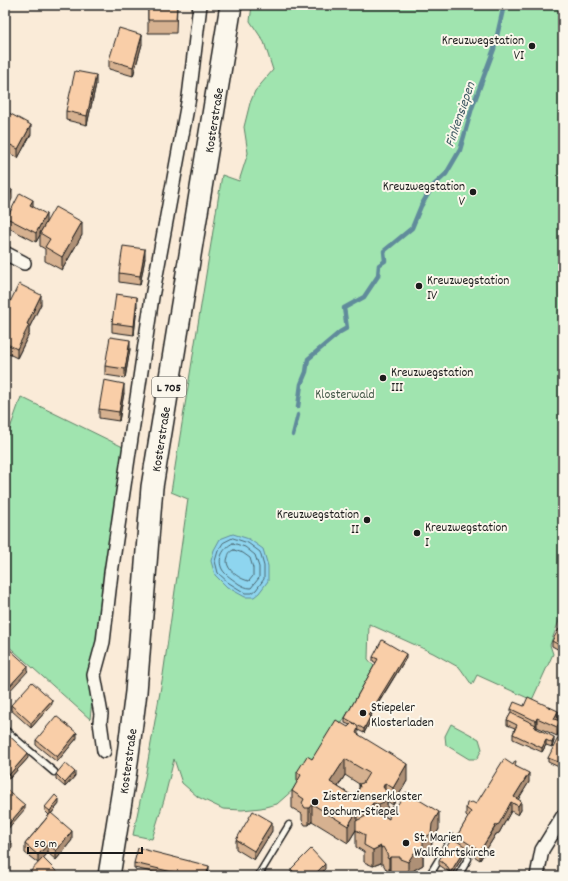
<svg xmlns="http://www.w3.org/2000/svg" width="568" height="881" font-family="Dekko,sans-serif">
<rect width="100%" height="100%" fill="#faebd8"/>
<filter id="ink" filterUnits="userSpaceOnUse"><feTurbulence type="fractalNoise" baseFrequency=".025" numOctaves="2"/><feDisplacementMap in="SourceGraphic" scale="8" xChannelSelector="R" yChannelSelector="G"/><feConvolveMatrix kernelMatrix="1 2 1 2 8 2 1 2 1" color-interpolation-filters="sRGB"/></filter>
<g filter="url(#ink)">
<g fill="#a0e4af" stroke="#5e8066">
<polygon points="252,5 563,5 563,610 550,645 553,654 532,700 477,675 472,685 460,668 433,653 369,624 368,659 374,666 358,696 311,774 277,804 261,808 242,810 223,809 198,797 182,783 174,759 164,800 152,839 133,835 146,772 163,675 188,499 171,492 222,175 239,181 248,153 244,127 250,103 255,91 273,70 264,42 250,21"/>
<polygon points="21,397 125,448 97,650 90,719 5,643 5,443"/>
<polygon points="451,724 479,739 482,749 477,759 469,759 446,745 445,736"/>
</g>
<polygon fill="#8ed5ef" stroke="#608b9b" points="233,534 249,539 263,549 268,566 268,581 259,593 254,597 245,597 227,587 215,575 211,561 214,550 220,539"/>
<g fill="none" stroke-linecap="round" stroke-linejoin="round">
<g stroke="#4a6670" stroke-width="1">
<polygon points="233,538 248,543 260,552 264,566 264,579 256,590 252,593 245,593 229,583 218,573 215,561 218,551 223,543"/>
<path d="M233,543L245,547L255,555L259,567V578L251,588C246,588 243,586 239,584C234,580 225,575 222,569C217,559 223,548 233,543Z"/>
<path d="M234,550L243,553L250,558L253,568V576L249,581C239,579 223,568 228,557C229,553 230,551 234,550Z"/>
</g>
<g stroke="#608b9b" stroke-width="4.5">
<polyline points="298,407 301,384 306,372 308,359 340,332 347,328 344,308 364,297 378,276 379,265 385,261 384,251 412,228 421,206 432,187 446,174 460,150 472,108 494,49 504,5"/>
<polyline points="293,435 298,415"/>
</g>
<defs>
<g id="service">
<polyline points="5,730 54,772"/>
<polyline points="258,876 289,825"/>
<polyline points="429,876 452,838"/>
<polyline points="458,876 468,859"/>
</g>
<g id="minor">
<polyline points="5,253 24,263"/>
<polyline points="104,751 100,722 101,714 94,675 103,642 111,573 152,297 189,97 200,5"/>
<polyline points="537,876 542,850 563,816"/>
</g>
<polyline id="primary" points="109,876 126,770 136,692 152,487 231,5"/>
</defs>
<use href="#service" stroke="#1c1c1c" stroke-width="9"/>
<use href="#minor" stroke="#1c1c1c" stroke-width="16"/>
<use href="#primary" stroke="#1c1c1c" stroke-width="24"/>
<use href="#service" stroke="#fbf7ec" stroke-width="6"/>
<use href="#minor" stroke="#fbf7ec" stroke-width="13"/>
<use href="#primary" stroke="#fbf7ec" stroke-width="21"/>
</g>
<g fill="#d6b190" stroke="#1c1c1c" fill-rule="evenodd">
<polygon points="106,5 123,5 123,6"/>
<polygon points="148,5 177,5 176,33 148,33"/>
<polygon points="142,44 133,76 109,69 109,60"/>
<polygon points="96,84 87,125 66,120 66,111"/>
<polygon points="5,120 31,134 18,158 5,151"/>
<polygon points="33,207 46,222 82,235 62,270 45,261 45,249 40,246 40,235 36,242 7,227 7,218"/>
<polygon points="145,258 140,285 119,282 119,273"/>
<polygon points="41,304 29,328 29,334 17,358 5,352 5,312"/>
<polygon points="137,306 134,335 112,332 112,323"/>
<polygon points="130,349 125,378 105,375 105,366"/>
<polygon points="124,393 119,421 99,418 99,409"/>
<polygon points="563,631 563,652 552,646 552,641"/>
<path d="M373,657L406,658L370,717V722L364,733L358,730V734L407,781L393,805L387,801V812L385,816L389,819L439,829L432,841L431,850L423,855V865L414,870L410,876H401L400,874H390L389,876L387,874V871L383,864H381V863L373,866L364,862V852L356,847V830L348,843L312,821L309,825H305L302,820V814L292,808V791L297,783V772L350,725L345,723V718L376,663L373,661ZM345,775L359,784V788L354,797L338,787Z"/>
<polygon points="52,704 31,728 11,710 11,705"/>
<polygon points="524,706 558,720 560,730 557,736 537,727 536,728 554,741 552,747 546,745 542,752 513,739 513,734 515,728 507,725 507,720 511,713 511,709"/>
<polygon points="563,726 563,739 560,738 560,733"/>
<polygon points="5,732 28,758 9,779 5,776"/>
<polygon points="77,738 57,762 36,745 36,740"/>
<polygon points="563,741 561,768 548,762 548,758"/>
<polygon points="516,766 529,782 518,799 521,810 518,815 511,811 499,833 496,834 480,860 466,851 451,876 450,876 448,871 439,865 439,860 457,841 457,836 468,818 466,816 466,808 476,804"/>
<polygon points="56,774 75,776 65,787 56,779"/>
<polygon points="59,804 51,814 72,840 56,860 48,853 38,863 25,853 25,844 49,815 45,811 45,807"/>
<polygon points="272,831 254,860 236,849 236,840"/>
<polygon points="134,863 209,870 207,876 170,876 134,868"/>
<polygon points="291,869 325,869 318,876 293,876 291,873"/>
</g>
<g fill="#ae9076" stroke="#1c1c1c">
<polygon points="142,35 142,44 133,76 133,67"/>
<polygon points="96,75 96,84 87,125 87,116"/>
<polygon points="31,125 31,134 18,158 18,149"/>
<polygon points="12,190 12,199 5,213 5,204"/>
<polygon points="33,200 33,209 30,205"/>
<polygon points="46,214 46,223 40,233 40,235 36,242 36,233"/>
<polygon points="82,222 82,235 62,270 62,257"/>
<polygon points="145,249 145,258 140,285 140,276"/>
<polygon points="41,295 41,304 29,328 29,334 17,358 17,349 27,324"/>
<polygon points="137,297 137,306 134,335 134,326"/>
<polygon points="130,340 130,349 125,378 125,369"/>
<polygon points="124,384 124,393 119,421 119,412"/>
<polygon points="406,654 406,658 368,719 368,715"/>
<polygon points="28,666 28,671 6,695 6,690"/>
<polygon points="52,700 52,704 31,728 31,723"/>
<polygon points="558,711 558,720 555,726 554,719"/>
<polygon points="370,717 370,722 364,733 364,729"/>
<polygon points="537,718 537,727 536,730 536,721"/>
<polygon points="560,721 560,730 557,736 557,727"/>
<polygon points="77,733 77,738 57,762 57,757"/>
<polygon points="554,737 554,741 552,747 552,743"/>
<polygon points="546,740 546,745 542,752 542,748"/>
<polygon points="28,753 28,758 9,779 9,775"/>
<polygon points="345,759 345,775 330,799 330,782"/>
<polygon points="563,759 563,764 561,768 561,763"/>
<polygon points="407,764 407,781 393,805 393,788"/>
<polygon points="75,772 75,776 65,787 65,783"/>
<polygon points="529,773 529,782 515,805 514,797"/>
<polygon points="385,783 385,799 387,795 387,812 384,819 379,821 379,804 383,787"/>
<polygon points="59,799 59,804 50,815 50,811"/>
<polygon points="521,801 521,810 518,815 518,806"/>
<polygon points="511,802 511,811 499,833 496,834 480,860 480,851"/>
<polygon points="373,803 373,820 370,807"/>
<polygon points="312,804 312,821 309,825 309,808"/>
<polygon points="25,805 25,809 6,831 6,827"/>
<polygon points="357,811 357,828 348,843 348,826"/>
<polygon points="439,812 439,829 432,841 431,850 423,855 423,865 414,870 410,876 408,876 408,862"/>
<polygon points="272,822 272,831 254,860 254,851"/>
<polygon points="72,831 72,840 56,860 56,851"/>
<polygon points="12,843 12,848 5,856 5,851"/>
<polygon points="48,844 48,853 38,864 38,855"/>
<polygon points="381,846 381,863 373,866 373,850"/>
<polygon points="466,847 466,851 451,876 450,876 450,873"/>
<polygon points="390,857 390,874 389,876 389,859"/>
<polygon points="325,864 325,869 318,876 313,876"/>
<polygon points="209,866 209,870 207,876 206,876"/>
</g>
<g fill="#f9cea8" stroke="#1c1c1c" fill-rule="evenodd">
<polygon points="148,5 177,5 176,20 148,20"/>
<polygon points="119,28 142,35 133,67 109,60"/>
<polygon points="75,71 96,75 87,116 66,111"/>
<polygon points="9,113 31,125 18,149 5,142 5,120"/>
<polygon points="5,186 12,190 5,204"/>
<polygon points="20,193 33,200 30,205 46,214 36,233 7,218"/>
<polygon points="55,207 82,222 62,257 45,247 50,239 40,233"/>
<polygon points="123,246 145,249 140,276 119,273"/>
<polygon points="19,284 41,295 27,324 29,325 17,349 5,343 5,312"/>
<polygon points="116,294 137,297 134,326 112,323"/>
<polygon points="110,337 130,340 125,369 105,366"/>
<polygon points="104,380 124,384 119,412 99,409"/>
<polygon points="559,629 563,631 563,647 552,641"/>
<polygon points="382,640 406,654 370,713 368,715 370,717 364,729 357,725 356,724 354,723 345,718 378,659 373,657"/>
<polygon points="8,648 28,666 6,690 5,690 5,652"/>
<polygon points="32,682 52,700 31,723 11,705"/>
<polygon points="528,697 558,711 554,719 560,721 557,727 537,718 536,721 511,709 514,702 524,706"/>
<polygon points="511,713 536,725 534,727 554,737 552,743 546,740 542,748 513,734 517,725 507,720"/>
<polygon points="56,716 77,733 57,757 36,740"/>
<path d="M336,720L348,727L352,723L356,724L358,728L356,733L407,764L393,788L385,783L383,787L386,791L387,795L384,802L379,804L373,803L370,807L389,819L390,808L398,804L406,792L439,812L432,824L431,834L423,838V848L414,853L408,862L400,859V857H390L389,859L387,858L388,856L383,847L381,848V846L373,850L364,845L365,835L356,830V821L366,816L357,811L348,826L312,804L309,808H305L302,803L304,799L292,791L301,775L297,772L307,756L312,759ZM345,759L369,773L363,783L359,784L360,787L354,797L330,782Z"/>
<polygon points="563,726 563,735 560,733"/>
<polygon points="5,732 28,753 9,775 5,771"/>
<polygon points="558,738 563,741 563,759 561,763 548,758"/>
<polygon points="504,759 513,765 515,761 516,761 515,766 529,773 514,797 521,801 518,806 511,802 499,824 496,825 480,851 457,836 471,812 466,808 467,803 472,802 476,804"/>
<polygon points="65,763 75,772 65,783 56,774"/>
<polygon points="5,788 25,805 6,827 5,826"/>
<polygon points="55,795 59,799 50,811 45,807"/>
<polygon points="253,811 272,822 254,851 236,840"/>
<polygon points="51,813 72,831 56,851 48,844 38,855 25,844"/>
<polygon points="5,837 12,843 5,851"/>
<polygon points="452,838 466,847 450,873 448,867 439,860"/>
<polygon points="138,848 209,866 206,876 189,876 134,863"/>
<polygon points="311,849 325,864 313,876 298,876 291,869"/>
<polygon points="43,858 61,876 26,876"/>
</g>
</g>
<g fill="#1c1c1c" stroke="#fbf7ec" stroke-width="1.5">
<circle cx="532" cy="46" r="4"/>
<circle cx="473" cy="192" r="4"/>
<circle cx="419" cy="286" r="4"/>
<circle cx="383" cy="378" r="4"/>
<circle cx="367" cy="520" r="4"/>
<circle cx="417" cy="533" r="4"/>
<circle cx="363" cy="713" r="4"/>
<circle cx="315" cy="802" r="4"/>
<circle cx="406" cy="843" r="4"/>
</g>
<g text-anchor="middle" stroke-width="4" stroke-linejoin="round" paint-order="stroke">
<rect fill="#fbf7ec" stroke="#5f5e5a" stroke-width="1" x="152" y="377" width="34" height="20" rx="3"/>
<g font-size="12" font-weight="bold" fill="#1c1c1c">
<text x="169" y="391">L 705</text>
</g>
<g font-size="13" fill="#1c1c1c" stroke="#fbf7ec" text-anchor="start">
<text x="524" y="44" text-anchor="end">Kreuzwegstation<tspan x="524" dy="15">VI</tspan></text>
<text x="465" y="190" text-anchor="end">Kreuzwegstation<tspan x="465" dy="15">V</tspan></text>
<text x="427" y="284">Kreuzwegstation<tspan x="427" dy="15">IV</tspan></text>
<text x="391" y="376">Kreuzwegstation<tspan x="391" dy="15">III</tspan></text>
<text x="359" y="518" text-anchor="end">Kreuzwegstation<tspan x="359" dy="15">II</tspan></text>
<text x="425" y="531">Kreuzwegstation<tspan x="425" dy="15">I</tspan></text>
<text x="371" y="711">Stiepeler<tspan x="371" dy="15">Klosterladen</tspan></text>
<text x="323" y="800">Zisterzienserkloster<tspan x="323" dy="15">Bochum-Stiepel</tspan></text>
<text x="414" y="841">St. Marien<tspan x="414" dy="15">Wallfahrtskirche</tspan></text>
</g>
<g font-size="13" fill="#1c1c1c" stroke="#fbf7ec">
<text transform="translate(213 120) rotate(-81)" y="5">Kosterstraße</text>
<text transform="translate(160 439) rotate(-81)" y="5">Kosterstraße</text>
<text transform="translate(127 761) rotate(-82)" y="5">Kosterstraße</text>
</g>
<g font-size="13" fill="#445848" stroke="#fbf7ec">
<text x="345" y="398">Klosterwald</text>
</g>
<g font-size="14" font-style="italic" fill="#445d66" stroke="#fbf7ec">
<text transform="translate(459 114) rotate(-71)" y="5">Finkensiepen</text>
</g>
</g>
<rect width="568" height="881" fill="none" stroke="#fbf7ec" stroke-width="20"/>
<rect x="10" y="10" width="548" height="861" fill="none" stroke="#1c1c1c" stroke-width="1.5" filter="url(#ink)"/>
<path d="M28 847v6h114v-6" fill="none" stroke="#1c1c1c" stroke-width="2"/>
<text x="34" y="847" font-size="12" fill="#1c1c1c" stroke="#fbf7ec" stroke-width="3" paint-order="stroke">50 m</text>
</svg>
